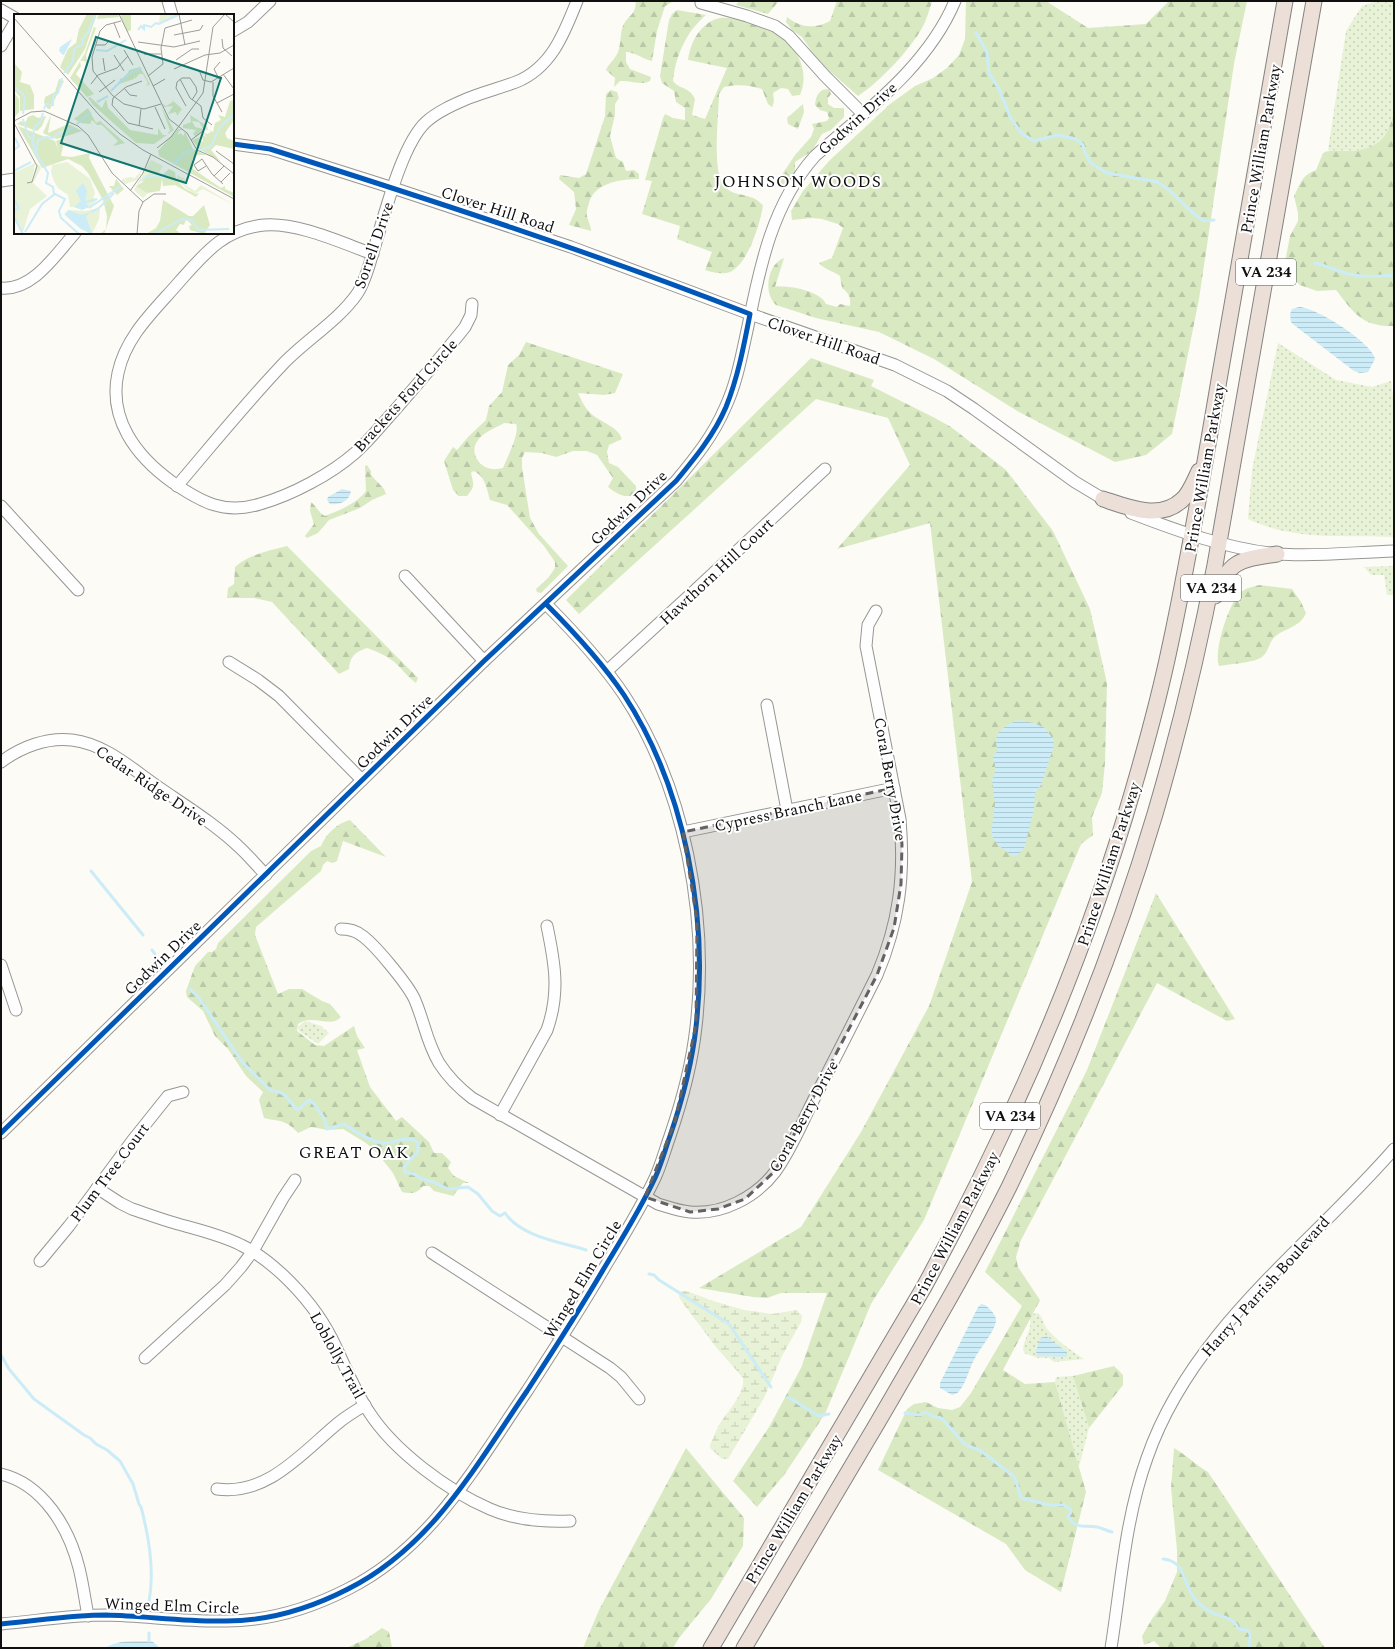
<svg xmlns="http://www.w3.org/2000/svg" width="1395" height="1649" font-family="Spectral,serif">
<defs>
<pattern id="grass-dots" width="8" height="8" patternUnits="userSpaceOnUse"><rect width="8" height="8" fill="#e8f2d6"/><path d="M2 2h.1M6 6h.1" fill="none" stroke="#c6ceb7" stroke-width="1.8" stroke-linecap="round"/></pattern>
<pattern id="forest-firs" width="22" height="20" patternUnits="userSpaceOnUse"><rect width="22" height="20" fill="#d9eac3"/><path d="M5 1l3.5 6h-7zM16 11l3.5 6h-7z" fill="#b9c8a6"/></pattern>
<pattern id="wetland-marsh" width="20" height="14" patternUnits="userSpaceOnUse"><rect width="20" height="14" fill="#e8f2d6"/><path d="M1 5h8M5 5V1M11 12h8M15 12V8" fill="none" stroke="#c6ceb7"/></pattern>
<pattern id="water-rules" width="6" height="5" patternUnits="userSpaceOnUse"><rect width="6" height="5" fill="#ccecf7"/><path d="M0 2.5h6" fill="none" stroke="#aec9d3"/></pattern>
</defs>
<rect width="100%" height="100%" fill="#fcfbf6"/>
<g fill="url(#grass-dots)">
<path d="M1377,1H1394V110C1385,151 1366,152 1328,150L1346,31L1362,6Z"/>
<path d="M1278,343L1336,380L1372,387L1391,381L1394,406V537C1345,535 1293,541 1248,519L1252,470Z"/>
<polygon points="1394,566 1394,595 1387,595 1384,575 1371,575 1364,567"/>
<polygon points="305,1021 321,1026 329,1033 318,1044 299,1031 298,1027"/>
<path d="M1038,1313C1043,1317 1043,1324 1047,1329C1058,1341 1070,1350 1084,1359L1054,1362L1049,1358H1038L1024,1353C1021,1345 1028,1336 1030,1327C1031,1322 1029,1319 1032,1314Z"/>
<polygon points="1073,1376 1089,1428 1079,1467 1055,1382 1056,1377"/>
</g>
<g fill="url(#forest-firs)" fill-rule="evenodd">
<path d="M636,1H680L672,2L665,6L657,31L652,61C642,59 635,52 626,52V62L630,69L651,77L650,81C641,86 630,80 620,81L614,87L615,78L606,70C609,62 616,60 619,49C621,41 620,29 625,22C632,13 635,14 636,1Z"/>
<polygon points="739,1 779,1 768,14 736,5"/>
<path d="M837,1H932C930,8 928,15 925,22C915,45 880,82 858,96L825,67L812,52L802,37L792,30L786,22L787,17C801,28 815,29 830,21Z"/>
<path d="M966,1H1046L1088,28L1146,24L1169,1H1247L1234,64L1199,299L1172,434L1146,455L1115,462L1019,412L934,359L879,332L816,318L776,305C763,294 767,264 784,258L775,287C789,285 820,291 826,304L837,307L840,304L850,306C851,298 849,293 842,288L840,276C833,271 825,270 819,263L832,258L843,228L838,224L822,219L812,218L792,220L791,211L803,191L829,161L890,104L915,86L933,78L947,68L959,55L965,39Z"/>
<path d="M677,10L706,15C686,32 676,55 673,81C680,90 689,86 695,99L692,115L705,119L727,68L688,60C690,44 699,25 716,19C724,16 735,19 743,21C755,24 767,27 778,34C798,47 810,72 800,95L792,96L788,89L781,88L773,93L774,101L772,107L768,104L762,89C749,85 737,84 724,87L719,94C719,114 711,174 725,187C732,195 744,194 753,198C757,199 760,203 763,205C761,222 746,271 726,273C719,274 711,272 705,270L712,252L677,239L680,226L642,214L652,181L645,180L663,118L665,114L673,118L685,120V108L676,102L674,91L662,83L660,76L669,20L672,14Z"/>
<path d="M829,89L831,94L828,98V104L834,108H844V117L831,130L822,134L812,151L795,162V173L785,186L781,187L778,182L779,179L795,155L811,137L814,129L812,124L827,121L829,118L827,112L820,110L815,105C816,95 819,89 829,89Z"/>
<path d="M611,90L617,92L619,98L615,104V115L610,136L616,158L623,162L626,171L634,170L639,174V179C621,179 594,183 589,203C588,207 586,212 587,216C588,221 591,225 591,231L569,225L576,209L574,192L559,179L560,175L579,178L586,174L605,116L606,94Z"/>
<polygon points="803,104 804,112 798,129 788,124 787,118"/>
<path d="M1394,110V326C1362,327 1354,313 1336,290L1317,291L1300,285L1290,276L1285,262L1290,236L1298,221V213L1294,196C1301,183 1301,176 1316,170L1323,153C1330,149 1337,151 1344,151C1376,151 1388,140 1394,110Z"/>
<path d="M526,342L623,374L615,393L604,395L578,393C582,402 586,410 594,416C603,423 618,427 622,439L609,445L607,452L609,463L618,467L636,486V493C626,500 617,494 608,487L613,478L597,455L587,451H573L556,457L542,453L525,452L522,458V467L530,518L539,534L568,566L541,593L537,592L536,589L548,578L555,568V562L544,546L507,505L490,500C487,489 485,475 473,471L471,473C474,485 475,486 467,496H459L453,490L444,461L453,447L457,450L468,437L486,420L489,406L502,392L508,365L519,355ZM504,423L516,424C520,434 507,457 503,468C498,469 493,470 488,468C478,465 471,453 476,443C482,432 494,429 504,423Z"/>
<polygon points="811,358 874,380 871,386 935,418 951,427 1006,470 1053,531 1090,609 1107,683 1105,763 1102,793 1092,817 1093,835 1081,844 924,1220 871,1304 825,1414 784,1475 757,1507 733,1481 769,1427 801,1368 827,1293 781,1293 767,1298 753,1297 699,1288 801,1227 861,1132 929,1006 972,882 930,523 837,549 910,465 888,418 816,399 579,614 566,600"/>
<path d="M367,465L371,471V475L384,489L386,494L372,500L360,508L329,520L318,533L307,538L305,536L314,524L310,511L311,502C316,506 319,513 325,516C340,510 356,504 366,491L365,466Z"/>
<path d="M287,546L418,678L416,683C407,677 402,668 393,661C385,655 376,651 367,648C355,652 350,656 349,669L339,674L272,602L254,598H227L228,588L234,584L235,567C250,554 268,551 287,546Z"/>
<path d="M1259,585L1292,589L1301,602L1306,613C1301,626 1287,628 1277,635C1268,641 1270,651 1262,657C1253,663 1230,664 1219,666C1213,652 1229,602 1241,592C1246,588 1252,587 1259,585Z"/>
<path d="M350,820L386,857L343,841L337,861L332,863L327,861L323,865L321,871L256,927L255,935L278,994L289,989H302L322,1001L330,1004L341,1017C330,1029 314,1013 298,1024L297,1031L315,1045L324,1046L354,1026L357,1036L365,1048L357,1050L370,1087L396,1121L402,1117L429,1142L434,1153H442L451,1162L448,1168L454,1176L469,1183H463L453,1196L434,1191L429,1186H423C417,1194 411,1194 402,1192L393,1173L378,1154L366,1143L343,1129L328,1130L311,1127L298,1133C285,1119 281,1122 264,1118L259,1100L263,1092L246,1076L228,1049L215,1036L203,1011L187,997L186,991L195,966L208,952H212L216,949L218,943L311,851L321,846C326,834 337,823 350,820Z"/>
<polygon points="1156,893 1235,1019 1227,1021 1157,983 1021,1240 1016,1257 1018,1267 1040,1300 1003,1370 1025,1384 1055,1382 1086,1492 1061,1592 1025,1570 1006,1544 878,1470 907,1409 914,1404 926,1402 938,1408 952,1410 960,1407 971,1393 1022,1306 985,1272 1087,1070"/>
<polygon points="1114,1366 1123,1375 1123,1385 1089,1428 1073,1376"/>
<polygon points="686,1448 744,1518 743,1546 711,1599 679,1638 673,1648 583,1648 599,1610"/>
<path d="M1174,1448C1186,1455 1196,1465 1208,1472L1325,1648H1161L1154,1641L1144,1645L1142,1636L1152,1619L1165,1601L1177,1572V1550L1171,1488Z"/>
<polygon points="382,1628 389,1632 392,1648 346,1648 366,1639"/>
</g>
<path fill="url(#wetland-marsh)" d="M682,1291H687L713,1301L744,1310L772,1314L797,1310L802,1316L801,1322L782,1356L764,1398L728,1459H722L710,1448V1445C713,1439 715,1432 719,1425C727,1412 745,1394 743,1378L716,1347L682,1302L679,1297V1292Z"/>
<g fill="url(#water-rules)">
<path d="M1299,307C1316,307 1372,343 1375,359L1368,372L1360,373L1354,371L1294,325L1291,322L1290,314L1292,309Z"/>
<path d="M342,489L351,491C349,502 339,505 330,504L327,500L328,497Z"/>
<polygon points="1018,720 1034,723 1045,728 1054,740 1053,749 1041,785 1035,793 1034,809 1025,846 1020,853 1014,857 998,845 992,836 992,826 995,804 992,780 995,772 995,764 993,761 993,755 998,751 996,744 997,734 1007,725"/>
<path d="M981,1304L985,1305C989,1308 996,1314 996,1320C996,1330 980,1348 975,1358C969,1368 967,1381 960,1390C958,1393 956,1394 952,1395L940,1388V1383L978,1307Z"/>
<polygon points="1046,1336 1067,1352 1066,1357 1037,1356 1036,1351 1040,1339"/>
<path d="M149,1641L153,1642L160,1648H105C117,1640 135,1641 149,1641Z"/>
</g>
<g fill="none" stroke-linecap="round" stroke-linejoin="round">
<g stroke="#ccecf7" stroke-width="3">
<polyline points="976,33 987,52 989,73 999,89 1010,117 1021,133 1034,141 1058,135 1076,139 1083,145 1085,153 1091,163 1107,173 1158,182 1170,191 1193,213 1204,221 1214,220"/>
<path d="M1315,263C1328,266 1340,273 1354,275C1366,278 1381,276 1394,275"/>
<polyline points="91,871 143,935"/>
<polyline points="152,950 155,954"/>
<path d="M190,989L199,998L236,1053L245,1065L270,1090L279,1092L285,1095L296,1109C302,1110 304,1102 310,1100L314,1104L324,1118L327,1129L344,1124C355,1131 367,1140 381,1143C392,1145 408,1133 418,1143V1151L404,1167L405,1172L414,1174L422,1179L433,1182L448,1189L468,1187L478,1194L492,1211L500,1216L505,1213C521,1237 561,1242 586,1250"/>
<polyline points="649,1274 654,1275 659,1280 729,1324 771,1387"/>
<path d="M1,1355L9,1369L34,1399L84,1435L90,1438L96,1444L107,1450L120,1461L133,1484L139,1504L141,1507C149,1537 155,1570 149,1601"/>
<polyline points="788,1397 819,1416 829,1414"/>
<path d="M905,1413L920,1415L926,1412L932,1416L941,1418L966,1445L981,1451L1012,1475L1015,1478L1021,1498L1050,1505H1064L1070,1509L1071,1512L1068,1517C1078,1531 1084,1524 1097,1527C1102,1528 1107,1531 1112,1532"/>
<path d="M1163,1559C1187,1561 1182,1585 1196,1600C1199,1604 1206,1610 1211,1612C1218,1616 1227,1616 1234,1622C1236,1624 1237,1627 1239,1629C1241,1630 1244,1629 1246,1630C1254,1632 1248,1643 1249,1648"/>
<polyline points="149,1641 149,1633"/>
</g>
<defs>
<g id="minor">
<polyline points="168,1 172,15"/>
<polyline points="701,3 747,16 775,26 789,36 825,76 863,114"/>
<polyline points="1,10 15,18"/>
<polyline points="233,31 248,22 270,1"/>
<polyline points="1,46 15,22"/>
<polyline points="233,144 270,149 393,188 571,247 750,314 895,365 947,391 974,409 1075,482 1110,503"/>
<polyline points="1,181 15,179"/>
<path d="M373,254C342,243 297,222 264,225C224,229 205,253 180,281C156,309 126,335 118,373C108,419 136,456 172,482C201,502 224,515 260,504C292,495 331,474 355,453C370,440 382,424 395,410C419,382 443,355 465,327L471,315L472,304"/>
<path d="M1,288C33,291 56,254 75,233"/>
<path d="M177,486C212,445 246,403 283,364C306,340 338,321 357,294C365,282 369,266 373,252C384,218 401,145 426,122C438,111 455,104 469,98C484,92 500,88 516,82C551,68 564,34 577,1"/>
<polyline points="1,506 78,590"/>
<path d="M1131,513C1178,531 1227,549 1278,554C1316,557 1356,552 1394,551"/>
<polyline points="405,576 484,661"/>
<polyline points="229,662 258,680 279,696 362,780"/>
<polyline points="607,671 692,593 825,469"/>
<polyline points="767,705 787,810"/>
<path d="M1,762C21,747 47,737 72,740C105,744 131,768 157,786C184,805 214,823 238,846C248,855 256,865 266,875"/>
<polyline points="683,832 894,788"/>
<path d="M341,929C348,929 356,931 361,935C374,943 407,984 414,998C424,1020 426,1041 439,1063C448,1077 459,1088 472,1098L658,1204C668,1207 679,1211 690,1212C722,1215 756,1197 775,1172C792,1149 803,1120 816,1095C837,1055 857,1015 877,975C899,923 905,876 900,819L866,646L868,625L876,611"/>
<polyline points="1,965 16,1010"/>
<path d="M500,1115L547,1030C560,993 555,964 547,926"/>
<path d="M1,1133L484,661L676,481C695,458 713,436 725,408C737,383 742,353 748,326C760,265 773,203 815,156C866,111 928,66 955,1"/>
<path d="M97,1188L120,1203L132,1209C147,1214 163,1220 178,1224C199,1230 221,1235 241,1245C256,1252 270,1263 283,1275C302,1293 320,1315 332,1339C344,1363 354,1390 369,1412C394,1451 448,1491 490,1509C515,1520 544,1522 570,1521"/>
<polyline points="432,1253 610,1368 621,1377 639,1399"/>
<polyline points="40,1261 69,1226 132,1141 168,1096 183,1092"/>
<polyline points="145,1358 225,1285 241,1267 253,1251 283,1198 295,1180"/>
<path d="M1,1474C43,1484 69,1528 79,1568C83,1584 85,1600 88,1616"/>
<path d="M217,1489C267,1496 302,1453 337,1424C345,1417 355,1411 365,1405"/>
<path d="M1,1624C36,1621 71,1615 106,1615C146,1616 186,1622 226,1621C268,1621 311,1608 348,1589C432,1547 476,1465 527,1391C553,1351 579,1311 603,1270C621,1240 640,1210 655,1178C661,1165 665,1150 670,1136C682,1101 692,1064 696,1027C709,917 685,788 624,695C601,661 575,633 546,604"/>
<path d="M1111,1648C1121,1585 1125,1519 1147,1458C1191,1330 1308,1248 1394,1149"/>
</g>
<g id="highway">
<path d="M1103,499C1127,507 1160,521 1182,500C1190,493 1194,481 1199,471"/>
<path d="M1215,596C1230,559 1240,560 1277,554"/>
<path d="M711,1648L924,1287C1010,1129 1083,963 1133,790C1147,742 1160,694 1170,646C1189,558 1204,469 1219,380C1241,254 1263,127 1285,1"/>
<path d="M744,1648C788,1575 831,1501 875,1427C921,1348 968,1269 1009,1187C1067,1067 1117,942 1155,814C1179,732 1199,649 1215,565L1314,1"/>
</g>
</defs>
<use href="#minor" stroke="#969694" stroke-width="13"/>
<use href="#highway" stroke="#848381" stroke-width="17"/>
<use href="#minor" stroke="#fffefe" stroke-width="11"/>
<use href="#highway" stroke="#ebdfd7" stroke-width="15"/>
<defs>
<g id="cycleway">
<path d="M1,1133L484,661L676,481C695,458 714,435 726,407C738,377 744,345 750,314C592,252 431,200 270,149L233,144"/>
<path d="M1,1624C36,1621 71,1615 106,1615C146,1616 186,1622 226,1621C268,1621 311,1608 348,1589C432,1547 476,1465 527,1391C553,1351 579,1311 603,1270C621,1240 640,1210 655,1178C661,1165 665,1150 670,1136C682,1101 692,1064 696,1027C709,917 685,788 624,695C601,661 575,633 546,604"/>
</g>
</defs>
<use href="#cycleway" stroke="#fff" stroke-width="8"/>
<use href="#cycleway" stroke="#0057b8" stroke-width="5"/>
</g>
<path fill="#636260" fill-opacity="0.2" stroke="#636260" stroke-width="3" stroke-dasharray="8 5" stroke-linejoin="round" d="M894,788L902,844L901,884L894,928L877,975L775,1171L745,1199L718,1209L690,1212L645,1197L675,1121L696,1025L697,921L683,832Z"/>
<g text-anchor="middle" stroke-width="4" stroke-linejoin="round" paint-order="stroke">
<g fill="#fff" stroke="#585858" stroke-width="1">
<rect x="1236" y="259" width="60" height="26" rx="3"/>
<rect x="1181" y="575" width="60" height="26" rx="3"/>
<rect x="980" y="1103" width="60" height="26" rx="3"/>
</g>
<g font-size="15" font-weight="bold" fill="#101010">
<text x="1266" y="277">VA 234</text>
<text x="1211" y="593">VA 234</text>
<text x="1010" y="1121">VA 234</text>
</g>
<g font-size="16" fill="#101010" stroke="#fff">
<text transform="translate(857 118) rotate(-42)" y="6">Godwin Drive</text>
<text transform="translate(1260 149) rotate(-80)" y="6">Prince William Parkway</text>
<text transform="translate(498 209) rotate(18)" y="6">Clover Hill Road</text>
<text transform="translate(373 245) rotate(-71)" y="6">Sorrell Drive</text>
<text transform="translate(824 340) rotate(19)" y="6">Clover Hill Road</text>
<text transform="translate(405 395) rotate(-48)" y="6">Brackets Ford Circle</text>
<text transform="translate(1204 468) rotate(-80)" y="6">Prince William Parkway</text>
<text transform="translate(628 507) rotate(-44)" y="6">Godwin Drive</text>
<text transform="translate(716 571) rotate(-43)" y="6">Hawthorn Hill Court</text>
<text transform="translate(394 731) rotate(-44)" y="6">Godwin Drive</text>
<text transform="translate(891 779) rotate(80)" y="6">Coral Berry Drive</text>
<text transform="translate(152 785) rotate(34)" y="6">Cedar Ridge Drive</text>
<text transform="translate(788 810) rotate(-12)" y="6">Cypress Branch Lane</text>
<text transform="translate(1108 864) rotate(-72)" y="6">Prince William Parkway</text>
<text transform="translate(162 957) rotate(-44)" y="6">Godwin Drive</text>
<text transform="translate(803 1116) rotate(-61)" y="6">Coral Berry Drive</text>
<text transform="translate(109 1172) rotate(-53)" y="6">Plum Tree Court</text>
<text transform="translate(954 1228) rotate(-62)" y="6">Prince William Parkway</text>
<text transform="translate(582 1279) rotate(-59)" y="6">Winged Elm Circle</text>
<text transform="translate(1265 1286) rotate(-48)" y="6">Harry J Parrish Boulevard</text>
<text transform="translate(338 1355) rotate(61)" y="6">Loblolly Trail</text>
<text transform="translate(793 1509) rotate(-59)" y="6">Prince William Parkway</text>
<text transform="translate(172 1605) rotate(2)" y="6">Winged Elm Circle</text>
</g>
<g font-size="17" letter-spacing="1" fill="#101010" stroke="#fff">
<text x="798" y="187">JOHNSON WOODS</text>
<text x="354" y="1158">GREAT OAK</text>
</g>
</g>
<g transform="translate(14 14)">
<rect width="220" height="220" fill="#fcfbf6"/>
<path d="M146,0H164V2L145,10ZM137,146L149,152L144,160L137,159L122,172L134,179L129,184L120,176ZM21,149L18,168L23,149L27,154L19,169L33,182L16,195L9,218L0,201V159ZM130,153L123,166L111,170L107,167L110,164L112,168L111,164L115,163L121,164ZM163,161L171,165V171L181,177L187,171L220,191L189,175L180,180L163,166Z" fill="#e8f2d6"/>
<path d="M73,0H83L71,35L54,61L46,53L54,35L62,29L65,15ZM85,0H104L105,3L83,5ZM108,0L117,1V16L113,18L107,3ZM80,13L82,14L72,41L74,53L71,47H66L67,52L62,60L80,80L73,83L56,64L71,39ZM0,49L8,58L6,68L16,71L20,81V95L6,97V83L0,76ZM126,53L136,70L132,72L134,69L129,60H125L121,65V61L120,65L105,70L106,65L113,62L115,56ZM45,65L50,67L36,95H34L30,89L31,83L41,78ZM0,78L5,85V98L0,104ZM76,83L88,94L92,85L94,94L116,116L144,121V114L149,121H153L156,116L147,92L160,116L140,130L122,129L79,91L74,84ZM158,86L168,95L163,102L162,98L154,100L159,92L150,93L149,90L152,92L159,88ZM220,86V106L211,119L213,124L220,127V135L202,131L197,136L207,148L185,135L178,126L186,123L185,126L189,128L188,119L193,124L189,118L193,120L197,118L195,116L199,118L201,109L207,106L204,101L211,103L216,87ZM74,94L82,109L86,107L111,129L99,132L104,127L88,111H83L78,106L76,110L67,109L60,105ZM19,101L24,104L32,102L28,112L23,117L3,110L7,107L11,109L14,103ZM37,101L34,119L54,110L68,117L43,125L35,122L29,119ZM176,101L193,112L194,116H190L185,108L178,107L181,113L189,115L182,123L179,120L182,116L169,114V111L177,108ZM4,112L41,127L45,138L42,127L47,125L49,132L47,142L58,143L76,139L75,144L100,192L92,215L90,220H86L92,215L93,202L89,186L74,159L68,152L54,145L28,154ZM164,115H167L168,117L166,116L163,121L167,119L169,122L171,118L179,135L192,141H183L178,145L179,155L207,174L211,172V175L220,179V183L145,142L144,137ZM155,155L161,158L162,165L170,174L181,180L185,179L182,183L161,171L149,172L148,165L146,177L133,179L122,172L129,168L133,161L137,159L147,162ZM102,165L110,175L103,181L95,172H100ZM149,186L175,202H179L190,191L196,211L190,220L176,216L175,212L178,211L172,205L170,211L166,210L162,216L167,220H132L142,214L146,207Z" fill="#d9eac3"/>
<path d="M53,148L76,165L81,179L79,184L83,186L74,194L56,193L54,181L44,174L40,167L37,158L38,151ZM86,194L85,205L78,220L67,215L50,200L54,196L71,197Z" fill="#e8f2d6"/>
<path d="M58,25L50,41H49L45,37L46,33ZM69,169L73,177L71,188L75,193L68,196L60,193L67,187L62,177ZM55,196L66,201L77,198L72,202L78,220L67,215L51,201Z" fill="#ccecf7"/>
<path fill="none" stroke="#ccecf7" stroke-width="2" d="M124,16L127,12L130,15V11L137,13L142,9L145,10L164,1M82,36L93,37L112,26M50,59L59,47L60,35L69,30L68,25L74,19L81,0M0,73L9,80L11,85L9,100M97,77L115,59L127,54M83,88L94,82M30,95L32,90L39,91V82L44,79L48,64M9,105L14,122L19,125L20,136L34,159L32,169L39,173L40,180M63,110L77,98M19,127L20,114L27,107L29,99M0,136L5,132L1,124M186,136L197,132L206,113L220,100M22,138L24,126L32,123L39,124L46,118H52L60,113M160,150L171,138L180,137M0,157L17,148M128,167L132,163L142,161L150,164L154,157M0,185L5,194L0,197M71,188L83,185M75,194L107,172M77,198L85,194L100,179M0,203L9,220M11,218L28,190L41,180L51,185L45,197L47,204L65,220M141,220L168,205L177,206L185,216L215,215"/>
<path fill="none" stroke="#9e9d9a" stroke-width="1" d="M105,0L155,105L173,119L183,136L199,143L220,160M165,0L171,31M211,0L220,8M0,4L86,102L106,120L129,136L220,185M107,7L92,11L86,17L78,43L79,57L98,81L110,90L130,95L147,90M100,9L106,24M160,21L186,16L189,11M208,25L209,34L218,42M124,28L160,33L186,27M82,31H91L95,27M110,36L119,51M130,40H147M100,41L110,57M89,44L91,57M162,46L178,35H185M160,55L191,41L206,39L220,31M185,56L189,66L197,68L220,54M209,60L220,75M134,62L149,50L147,34L151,14L178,6M166,65L176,84L187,92L189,104L198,111M205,65L200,55L206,48M128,67L112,73L99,84L98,91L114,109L139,115M199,68V82L208,98M77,70L84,61L103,54L114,42M139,72L151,65M110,74L116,81L123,82M85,78L101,66M203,89L220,80M172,92L162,74L163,68L168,64H176L182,73L183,78L178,86M141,93L151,115M0,107L17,98L30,97L64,112L74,121L98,159L129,188M0,109L23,152L18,168L13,169M125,112L127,95M177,126L189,117M143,134L157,123L189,79L199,13L211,0M202,137L220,150M192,152L184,157L180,151L188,145L198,160L209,170M200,162L210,152M207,168L216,159M116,177L129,159L137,140M123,220L125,197L129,188L140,180H152"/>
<path fill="#0f766e" fill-opacity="0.15" stroke="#0f766e" stroke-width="2" d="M82,23L207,64L172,169L47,129Z"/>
<rect width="220" height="220" fill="none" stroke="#101010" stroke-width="2"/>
</g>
<rect width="1395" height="1649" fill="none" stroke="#101010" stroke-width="4"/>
</svg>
